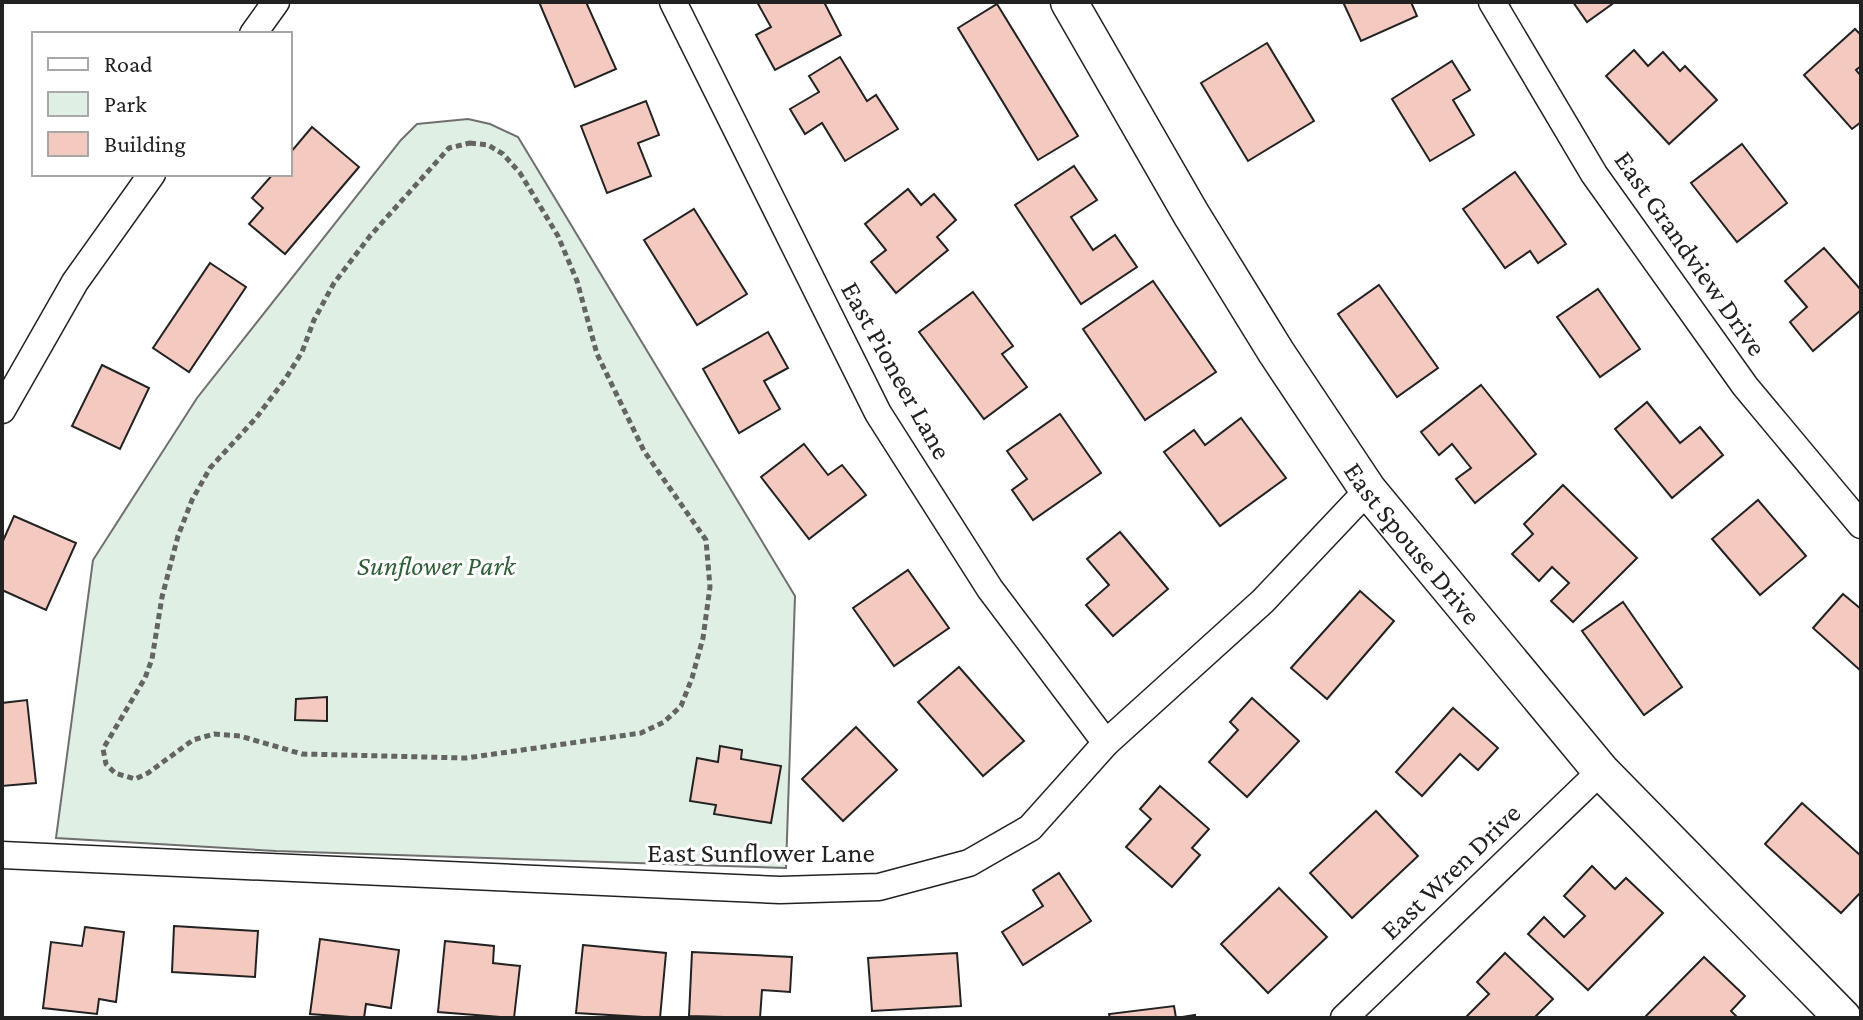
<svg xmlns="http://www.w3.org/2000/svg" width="1863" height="1020" font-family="'Crimson Pro',serif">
<rect width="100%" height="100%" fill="#fff"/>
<polygon fill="#e0efe3" stroke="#6f6f6f" stroke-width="2" points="468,119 490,124 518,137 795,596 786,868 276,851 56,838 93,560 197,398 401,140 417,124"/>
<g fill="#f3c9c0" stroke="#222" stroke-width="2">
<polygon points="539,2 586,2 616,69 575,87"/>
<polygon points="757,2 824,2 841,35 775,70 756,35 771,27"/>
<polygon points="1343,2 1411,2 1417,16 1361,41"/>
<polygon points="1573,2 1615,2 1587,22"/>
<polygon points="997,4 1078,136 1038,160 958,28"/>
<polygon points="1855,29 1861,35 1861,66 1856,70 1861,76 1861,122 1852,129 1804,75"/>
<polygon points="1267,43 1314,121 1248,161 1201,83"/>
<polygon points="1634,50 1648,66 1663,52 1680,71 1685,66 1717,100 1669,144 1606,76"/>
<polygon points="840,57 867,101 876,95 898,129 845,161 822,123 805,134 790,109 819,92 809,76"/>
<polygon points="1452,61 1470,90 1453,100 1474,135 1430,161 1392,99"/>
<polygon points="646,101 659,135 638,143 651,176 607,193 581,126"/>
<polygon points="312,127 359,167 285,254 249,224 263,208 252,198 273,174 290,174 290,153"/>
<polygon points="1742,144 1787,203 1737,242 1691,183"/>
<polygon points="1074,166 1097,200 1071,217 1093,250 1115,235 1137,267 1081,304 1015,205"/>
<polygon points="1515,172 1566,244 1538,263 1530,251 1505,268 1463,209"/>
<polygon points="908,189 921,205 934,194 956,220 937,237 948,250 896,293 871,262 886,250 865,224"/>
<polygon points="694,209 747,294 697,325 644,240"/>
<polygon points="1824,248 1861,290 1861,310 1813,351 1790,322 1807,307 1785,281"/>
<polygon points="210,263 246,287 189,372 153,348"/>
<polygon points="1153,281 1216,372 1145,420 1083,329"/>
<polygon points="1379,285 1438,368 1397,397 1338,314"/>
<polygon points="1598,289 1640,349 1600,377 1557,317"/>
<polygon points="973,292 1013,346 1002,354 1027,387 984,419 919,332"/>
<polygon points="768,332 788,368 764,381 780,409 739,433 703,369"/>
<polygon points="102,365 149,388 120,449 72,426"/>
<polygon points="1481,385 1536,454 1475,503 1456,479 1471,468 1452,444 1439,455 1421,432"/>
<polygon points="1647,402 1680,443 1700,427 1723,455 1672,498 1615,429"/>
<polygon points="1060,414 1101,473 1033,520 1012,490 1027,479 1007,451"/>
<polygon points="1241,418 1286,478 1220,526 1164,452 1194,430 1205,445"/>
<polygon points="804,444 828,475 842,465 866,495 809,539 761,477"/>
<polygon points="1563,485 1637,558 1573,622 1551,601 1569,583 1552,567 1539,581 1512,554 1533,534 1524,524"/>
<polygon points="1758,500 1806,556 1760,595 1712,539"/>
<polygon points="14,516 76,543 46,610 2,590 2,543"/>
<polygon points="1120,532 1168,589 1113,636 1086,605 1109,585 1087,559"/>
<polygon points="908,570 949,628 894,666 853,608"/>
<polygon points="1360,591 1394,621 1327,699 1291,668"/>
<polygon points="1843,594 1861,609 1861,671 1813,628"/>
<polygon points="1623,602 1682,687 1644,715 1582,631"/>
<polygon points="959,667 1024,741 983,776 918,702"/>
<polygon points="327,697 327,721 295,720 296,699"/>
<polygon points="1252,698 1299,741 1247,797 1209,762 1238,730 1230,722"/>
<polygon points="27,700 36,783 2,786 2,703"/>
<polygon points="1453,708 1498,748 1478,770 1460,754 1422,796 1396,772"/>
<polygon points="856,727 897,770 843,821 802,779"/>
<polygon points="720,746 742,750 741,759 781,766 771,823 714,814 716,805 690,801 697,758 718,762"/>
<polygon points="1160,786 1209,829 1192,848 1200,855 1172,887 1126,847 1151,819 1140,809"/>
<polygon points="1802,803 1861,856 1861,892 1841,913 1765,844"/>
<polygon points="1376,811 1418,856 1352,918 1310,873"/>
<polygon points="1592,866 1615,889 1626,878 1663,913 1588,990 1528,934 1544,917 1564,937 1585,916 1564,896"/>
<polygon points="1059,873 1091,921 1023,965 1002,932 1043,906 1033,890"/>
<polygon points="1279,888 1327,937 1268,993 1221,944"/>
<polygon points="174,926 258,931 255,977 172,972"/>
<polygon points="85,927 124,932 116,1002 99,999 97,1014 43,1008 51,942 82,946"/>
<polygon points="320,939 399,950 391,1008 366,1004 364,1018 310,1014"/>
<polygon points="445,941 494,946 493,963 520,966 514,1018 438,1012"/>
<polygon points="583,945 666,953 660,1018 576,1013"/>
<polygon points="692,952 792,957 790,992 762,990 760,1018 689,1016"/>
<polygon points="957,953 961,1006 872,1011 868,958"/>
<polygon points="1505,953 1553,999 1534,1018 1465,1018 1489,994 1477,982"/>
<polygon points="1704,957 1745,996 1731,1011 1738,1018 1644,1018"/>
<polygon points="1174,1006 1176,1018 1195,1015 1195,1018 1110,1018 1109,1014"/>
</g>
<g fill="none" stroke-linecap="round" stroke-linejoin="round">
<defs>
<g id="minor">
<polyline points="673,2 878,413 990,589 1106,743"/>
<polyline points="1492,2 1594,174 1745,386 1861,525"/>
<polyline points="253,34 276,2"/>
<polyline points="2,410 75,282 152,174"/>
<polyline points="2,855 780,890 879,887 969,863 1030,828 1106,743 1263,601 1368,490"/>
<polyline points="1344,1018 1601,771"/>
</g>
<g id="secondary">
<path id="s1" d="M1069,2L1191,214L1276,352L1368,490L1601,771L1843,1018"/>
</g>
</defs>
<use href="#minor" stroke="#222" stroke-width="29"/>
<use href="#secondary" stroke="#222" stroke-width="39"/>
<polygon stroke="#646464" stroke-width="5" stroke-dasharray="6 4" stroke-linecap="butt" points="470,143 488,145 503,154 520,173 537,201 558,236 577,281 597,354 644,451 706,540 710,587 703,638 692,678 681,706 664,722 641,733 466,758 302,754 240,736 214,734 193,740 148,773 135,779 115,773 106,764 103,749 145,678 152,659 162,597 178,536 192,500 210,468 256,418 286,378 302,352 314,320 334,283 370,236 449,148"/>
<use href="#minor" stroke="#fff" stroke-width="26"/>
<use href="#secondary" stroke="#fff" stroke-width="36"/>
</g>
<g text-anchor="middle" stroke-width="6" stroke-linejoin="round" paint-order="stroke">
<g font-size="28" fill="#222" stroke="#fff">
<text transform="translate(1691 253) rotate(55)" y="10">East Grandview Drive</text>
<text transform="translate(897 370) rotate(61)" y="10">East Pioneer Lane</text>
<text dy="10" stroke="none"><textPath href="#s1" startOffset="642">East Spouse Drive</textPath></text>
<text x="761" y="862">East Sunflower Lane</text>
<text transform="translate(1450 871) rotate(-44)" y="10">East Wren Drive</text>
</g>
<g font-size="28" font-style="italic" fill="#2f5e38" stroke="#fff">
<text x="436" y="575">Sunflower Park</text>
</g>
</g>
<rect width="1863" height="1020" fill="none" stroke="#222222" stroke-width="8"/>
<rect x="32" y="32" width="260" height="144" fill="#ffffff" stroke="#a7a7a7" stroke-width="2"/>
<rect x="48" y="58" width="40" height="12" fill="#ffffff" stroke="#a7a7a7" stroke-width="2"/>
<text x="104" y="72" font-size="24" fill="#222222">Road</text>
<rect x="48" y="92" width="40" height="24" fill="#e0efe3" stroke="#a7a7a7" stroke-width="2"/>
<text x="104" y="112" font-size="24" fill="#222222">Park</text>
<rect x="48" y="132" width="40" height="24" fill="#f3c9c0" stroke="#a7a7a7" stroke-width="2"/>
<text x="104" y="152" font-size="24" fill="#222222">Building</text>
</svg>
